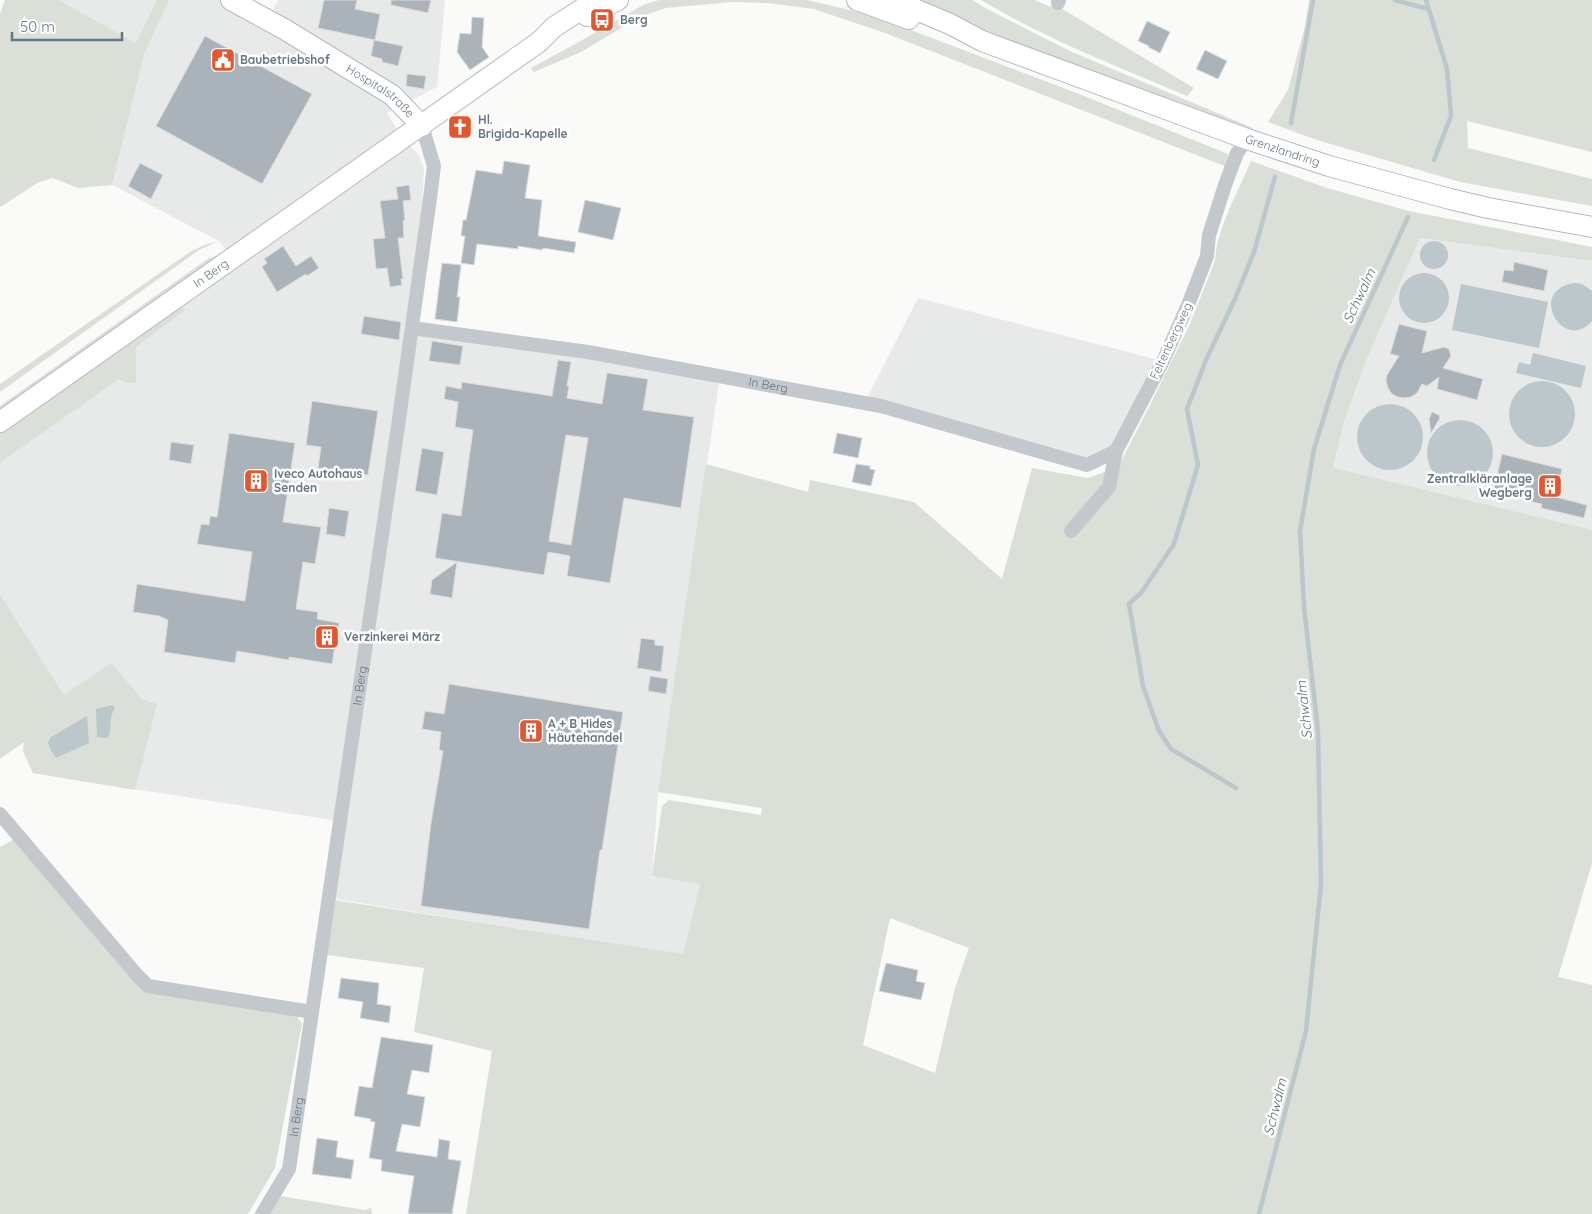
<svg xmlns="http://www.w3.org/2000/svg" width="1592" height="1214" font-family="Quicksand,sans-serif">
<rect width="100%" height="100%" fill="#fafaf8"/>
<g fill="#e8e9e9">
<polygon points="59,0 219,0 264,27 278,0 445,0 437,87 387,113 403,139 418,154 424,168 422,205 406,330 597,358 719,383 658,792 652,876 700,884 683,955 335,899 345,822 33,773 23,751 64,695 0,594 0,463 136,367 136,335 239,265 219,241 112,185 145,52 136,43"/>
<polygon points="1420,238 1592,261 1592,533 1332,473 1344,422 1366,361"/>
<polygon points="918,298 1159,360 1114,449 1086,462 866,400"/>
</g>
<g fill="#dadfd7" fill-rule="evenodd">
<polygon points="5,0 59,0 136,43 157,0 169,0 145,52 112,185 78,188 53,178 39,182 0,207 0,14"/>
<polygon points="659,0 807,0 871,15 1074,92 1228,154 1227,167 885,33 814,9 767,3 733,2 665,8 638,18 581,52 534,72 531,68 577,43 643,5"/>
<polygon points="915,0 972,0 989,10 1072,52 1253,128 1248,132 995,37"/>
<path d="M981,0H1034L1051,7H1059L1194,88L1187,96C1117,66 1046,39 981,0Z"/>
<polygon points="1309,0 1592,0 1592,152 1467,121 1468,148 1592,179 1592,206 1460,182 1317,140 1268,122 1288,90 1305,26"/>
<path d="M1251,161L1327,188L1409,211L1592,247V261L1420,238L1366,361L1344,422L1333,468L1592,530V863L1558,977L1592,985V1214H466L492,1051L414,1032L424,968L327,955L334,900L683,954L700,884L652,876L662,806L669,800L761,815L762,808L658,792L706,464L808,492L810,480L914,502L1002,579L1032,468L1088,478L1118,467L1149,407L1189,326L1215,261C1217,228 1238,192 1251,161ZM890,918L969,948L955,988L935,1073L863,1045Z"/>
<polygon points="219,241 199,250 0,392 0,384 190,252 204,245"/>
<polygon points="223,254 0,414 0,406 209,258"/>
<polygon points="180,304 185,310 136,347 136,383 127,383 119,379 0,463 0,430"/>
<polygon points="0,594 64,695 111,663 142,699 157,704 135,790 33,773 23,751 24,742 0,759"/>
<polygon points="15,839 134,979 295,1014 302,1024 275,1168 248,1214 0,1214 0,847"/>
<polygon points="280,1196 365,1210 371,1208 372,1214 269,1214"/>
</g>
<g fill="#bbc7cb">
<circle cx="1434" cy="255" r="14"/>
<circle cx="1424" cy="298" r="25"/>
<path d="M1575,283L1582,284L1592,291V321C1563,354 1526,289 1575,283Z"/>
<polygon points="1461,284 1548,302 1539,348 1452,330"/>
<polygon points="1533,353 1586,366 1581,388 1516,373 1519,362 1530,365"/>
<circle cx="1542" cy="414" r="33"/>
<circle cx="1390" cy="437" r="33"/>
<circle cx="1460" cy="453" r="33"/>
<polygon points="112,705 115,708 111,716 110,733 107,738 97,737 96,709"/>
<polygon points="87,716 89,743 56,758 51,751 48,742 51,737"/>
</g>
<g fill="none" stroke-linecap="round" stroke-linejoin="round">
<g stroke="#bbc7cb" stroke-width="4.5">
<polyline points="1395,0 1428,9"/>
<polyline points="1426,0 1447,69 1451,116 1434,160"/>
<polyline points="1291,123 1313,0"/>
<polyline points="1236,788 1171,749 1159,731 1143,686 1129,604 1141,593 1174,544 1198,465 1187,409 1206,360 1235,299 1254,252 1275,177"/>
<polyline points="1259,1214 1306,1031 1321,884 1318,731 1304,607 1300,531 1314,449 1340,365 1408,217"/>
</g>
</g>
<g fill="#aab3b9" stroke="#dcdcda" fill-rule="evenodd">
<polygon points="324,0 357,0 355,9 380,14 375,40 318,28"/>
<polygon points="391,0 431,0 428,13 391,5"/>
<polygon points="472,17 484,18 482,47 489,57 470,70 457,52 460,33 471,34"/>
<polygon points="1147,21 1170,32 1160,53 1148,47 1149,46 1138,41"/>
<polygon points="205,36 312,94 262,184 156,126"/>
<polygon points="374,40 403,46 398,66 382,62 382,59 371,56"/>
<polygon points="1205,50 1227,61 1218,79 1196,69"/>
<polygon points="407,74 426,76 424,89 406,86"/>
<polygon points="504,161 530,165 525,198 542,200 538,236 576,242 574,253 543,248 542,250 518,246 518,249 477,244 474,265 461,263 465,236 461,236 463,220 466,220 476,170 502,174"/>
<polygon points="140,163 163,175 151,199 128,186"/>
<polygon points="409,185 411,200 403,201 405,220 403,221 404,238 398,238 403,279 401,279 402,285 390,287 387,268 376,269 373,239 385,238 380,201 398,199 396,187"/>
<polygon points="585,200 621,208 613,240 578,232"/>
<polygon points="283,246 296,266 311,256 319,268 307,276 306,274 277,292 262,267 267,263 264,259"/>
<polygon points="1514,262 1548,270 1544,291 1502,282 1504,270 1513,271"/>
<polygon points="442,263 461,265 457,297 460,297 457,322 435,319"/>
<polygon points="364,316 401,322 399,340 361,334"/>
<polygon points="1399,324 1427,331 1422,353 1444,347 1449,349 1451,356 1443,368 1483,379 1477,400 1437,389 1439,377 1427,386 1422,384 1417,393 1411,397 1404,398 1398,397 1392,394 1388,388 1386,381 1387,375 1399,356 1390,354"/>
<polygon points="432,341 463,346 460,365 429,361"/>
<path d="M558,360L571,362L567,386H569L567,398L602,404L607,373L648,379L643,410L694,417L681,508L624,498L610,583L567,576L570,556L548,552L544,575L435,558L442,513L461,516L473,430L455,427L458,402L444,399L446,386L461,389L462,382L552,396ZM566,435L588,438L571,545L549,541Z"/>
<polygon points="312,401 378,411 368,475 318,468 321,447 306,445"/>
<polygon points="1432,412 1439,415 1440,418 1431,433 1429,419"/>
<polygon points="229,433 295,443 283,522 321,527 315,564 303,562 296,609 318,612 317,619 339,623 332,664 289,657 289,660 237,651 235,663 164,652 168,620 159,616 133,612 137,584 245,601 252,552 197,544 201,524 209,525 210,516 217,517"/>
<polygon points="837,433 862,438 858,458 833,453"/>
<polygon points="171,442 194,445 191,464 169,460"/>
<polygon points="422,448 444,452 437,495 415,491"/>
<polygon points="1502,454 1562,469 1556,497 1587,505 1584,518 1541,508 1542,504 1493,493"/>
<polygon points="856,464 870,466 870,469 875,470 871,486 852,482"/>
<polygon points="329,508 349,511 345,537 326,534"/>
<polygon points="457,562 452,598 430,594 432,580"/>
<polygon points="641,638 655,640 655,645 664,646 661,672 637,668"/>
<polygon points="650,676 668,679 666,694 648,691"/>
<polygon points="449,684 623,712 602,850 600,850 589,929 421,906 431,823 443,751 439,750 441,732 422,729 425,711 444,714"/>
<polygon points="886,963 918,970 916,981 925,983 921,1000 879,991"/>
<polygon points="341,978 379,983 377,1004 391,1006 389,1023 360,1018 363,1002 338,998"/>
<polygon points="381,1037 433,1045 429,1073 412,1070 407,1094 425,1097 420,1127 402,1124 396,1151 437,1157 439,1139 450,1141 448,1159 461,1161 452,1214 408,1214 414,1176 381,1171 382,1160 369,1158 375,1122 370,1121 371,1119 354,1116 359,1086 372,1088"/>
<polygon points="317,1138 338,1141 336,1157 354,1160 351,1179 312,1174"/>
</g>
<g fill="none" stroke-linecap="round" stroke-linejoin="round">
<defs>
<g id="secondary">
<path id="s3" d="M231,0L284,29L392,95L422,126"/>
<polyline points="857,0 909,19"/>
<path id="s4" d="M893,0L950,24L982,41L1247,139L1329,166L1450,199L1488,208L1592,227"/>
<polyline points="587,16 618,0"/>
<path id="s5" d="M0,422L539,42L554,27L596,0"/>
</g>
</defs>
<use href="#secondary" stroke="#b3babf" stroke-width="22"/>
<g stroke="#c3c8cc" stroke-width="14">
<polyline points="1058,3 1059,0"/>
<path id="s1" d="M412,328L588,352L881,406L1087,465L1116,451"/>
<polyline points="1071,531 1109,487 1116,451 1163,361 1188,305 1207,256 1209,235 1225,185 1237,153 1247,139"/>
<polyline points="0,814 137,975 148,986 312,1012"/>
<path id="s2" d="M262,1214L289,1169L398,426L430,198L434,166L422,126"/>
</g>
<use href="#secondary" stroke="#fff" stroke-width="20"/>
</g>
<defs>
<symbol id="bus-square" viewBox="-11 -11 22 22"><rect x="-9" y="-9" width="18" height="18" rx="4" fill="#e4572e" stroke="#fff"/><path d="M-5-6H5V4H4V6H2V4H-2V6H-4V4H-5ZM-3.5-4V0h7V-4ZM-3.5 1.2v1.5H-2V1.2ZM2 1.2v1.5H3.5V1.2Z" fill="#fff"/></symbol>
<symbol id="civic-square" viewBox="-11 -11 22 22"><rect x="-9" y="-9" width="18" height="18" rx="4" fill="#e4572e" stroke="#fff"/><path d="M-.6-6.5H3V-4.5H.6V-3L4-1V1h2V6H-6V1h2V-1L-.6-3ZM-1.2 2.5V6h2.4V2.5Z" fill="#fff"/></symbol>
<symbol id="church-square" viewBox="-11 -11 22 22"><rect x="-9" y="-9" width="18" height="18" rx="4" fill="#e4572e" stroke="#fff"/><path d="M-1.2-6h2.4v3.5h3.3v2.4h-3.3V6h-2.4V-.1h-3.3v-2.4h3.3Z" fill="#fff"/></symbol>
<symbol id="building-square" viewBox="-11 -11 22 22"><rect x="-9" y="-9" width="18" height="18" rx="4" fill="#e4572e" stroke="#fff"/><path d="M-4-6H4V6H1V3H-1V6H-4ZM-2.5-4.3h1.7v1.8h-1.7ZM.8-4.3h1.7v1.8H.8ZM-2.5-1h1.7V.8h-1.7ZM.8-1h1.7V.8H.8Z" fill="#fff"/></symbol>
</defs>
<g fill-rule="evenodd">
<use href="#bus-square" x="588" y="6" width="28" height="28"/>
<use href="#civic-square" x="209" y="46" width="28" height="28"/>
<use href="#church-square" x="446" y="113" width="28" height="28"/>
<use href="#building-square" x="242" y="467" width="28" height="28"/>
<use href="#building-square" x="1536" y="472" width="28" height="28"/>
<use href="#building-square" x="313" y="623" width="28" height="28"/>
<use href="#building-square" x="517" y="717" width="28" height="28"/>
</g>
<g text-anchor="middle" stroke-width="5" stroke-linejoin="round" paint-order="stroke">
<g font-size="12" font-weight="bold" fill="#657683" stroke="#fff" text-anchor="start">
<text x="620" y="24">Berg</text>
<text x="240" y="64">Baubetriebshof</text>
<text x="478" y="124">Hl.<tspan x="478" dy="14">Brigida-Kapelle</tspan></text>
<text x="274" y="478">Iveco Autohaus<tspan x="274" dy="14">Senden</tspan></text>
<text x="1532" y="483" text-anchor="end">Zentralkläranlage<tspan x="1532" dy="14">Wegberg</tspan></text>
<text x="344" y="641">Verzinkerei März</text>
<text x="548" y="728">A + B Hides<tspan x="548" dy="14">Häutehandel</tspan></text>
</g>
<g font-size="12" fill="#657683" stroke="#fff">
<text dy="4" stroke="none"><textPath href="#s3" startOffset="175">Hospitalstraße</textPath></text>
<text dy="4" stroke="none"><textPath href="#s4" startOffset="418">Grenzlandring</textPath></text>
<text dy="4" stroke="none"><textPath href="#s5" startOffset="258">In Berg</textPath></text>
<text transform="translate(1171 341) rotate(-65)" y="4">Feltenbergweg</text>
<text dy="4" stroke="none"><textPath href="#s1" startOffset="361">In Berg</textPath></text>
<text dy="4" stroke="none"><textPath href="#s2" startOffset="541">In Berg</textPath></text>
<text dy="4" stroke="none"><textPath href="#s2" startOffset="105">In Berg</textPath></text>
</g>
<g font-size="14" font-style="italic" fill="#60757c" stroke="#fff">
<text transform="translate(1359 296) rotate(-65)" y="5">Schwalm</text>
<text transform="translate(1304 710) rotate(-96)" y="5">Schwalm</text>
<text transform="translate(1275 1107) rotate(-76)" y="5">Schwalm</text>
</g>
</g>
<path d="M12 32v8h110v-8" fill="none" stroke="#657683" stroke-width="2.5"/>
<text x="20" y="32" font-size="15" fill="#657683" stroke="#ffffff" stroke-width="4" paint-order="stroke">50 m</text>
</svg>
